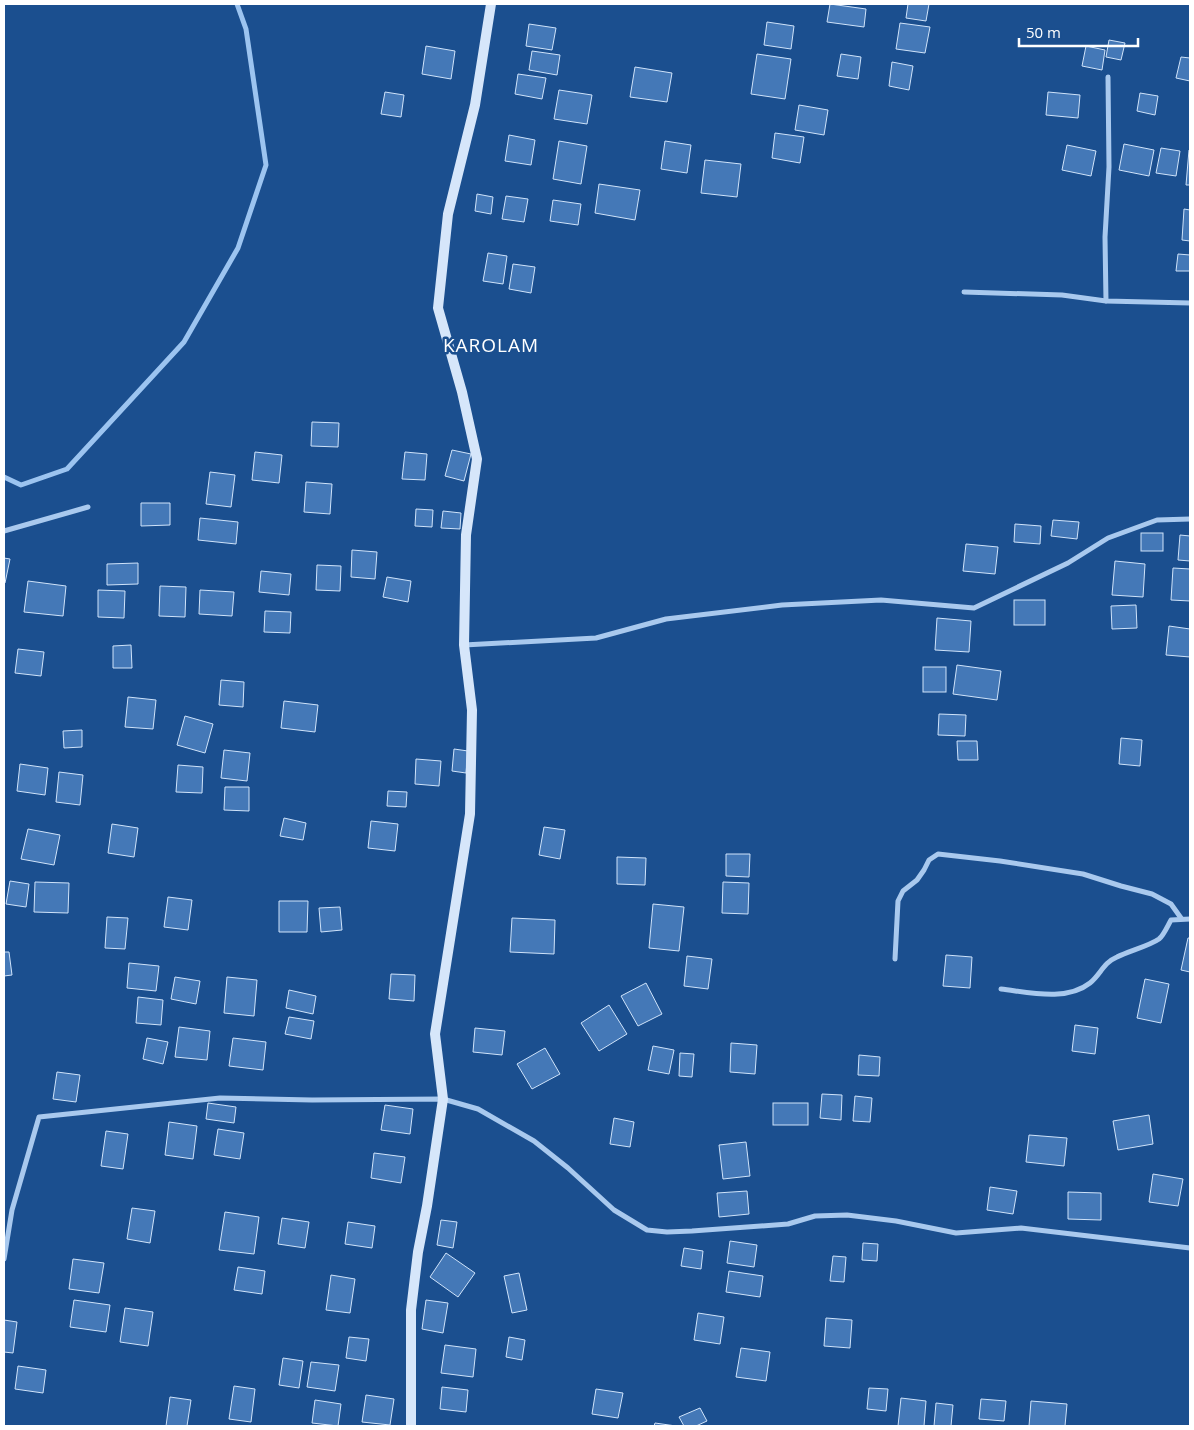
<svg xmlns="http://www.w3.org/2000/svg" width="1194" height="1430" font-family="'Open Sans',sans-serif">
<rect width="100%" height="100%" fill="#1b4f8f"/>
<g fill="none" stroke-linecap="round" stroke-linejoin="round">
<polyline stroke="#9cc4f0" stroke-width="5" points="4,477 21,485 67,469 184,342 238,248 266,165 246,29 237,4"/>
</g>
<g fill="#4478b7" stroke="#cfe3fa">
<polygon points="830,4 866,9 864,27 827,22"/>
<polygon points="908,4 929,4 926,21 906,18"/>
<polygon points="767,22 794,26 791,49 764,45"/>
<polygon points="900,23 930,27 925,53 896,49"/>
<polygon points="529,24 556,28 552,50 526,46"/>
<polygon points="1109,40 1125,43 1121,60 1106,57"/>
<polygon points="426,46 455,51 451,79 422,74"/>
<polygon points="1086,46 1105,50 1102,70 1082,66"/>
<polygon points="532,51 560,55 557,75 529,70"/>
<polygon points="757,54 791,59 785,99 751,94"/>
<polygon points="841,54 861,57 858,79 837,76"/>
<polygon points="1181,57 1190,58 1190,81 1176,78"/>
<polygon points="892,62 913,66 909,90 889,86"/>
<polygon points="635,67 672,73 667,102 630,97"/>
<polygon points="518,74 546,78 542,99 515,94"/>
<polygon points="559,90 592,95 587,124 554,119"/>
<polygon points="385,92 404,95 401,117 381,114"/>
<polygon points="1048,92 1080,95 1078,118 1046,115"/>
<polygon points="1140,93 1158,96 1155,115 1137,111"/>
<polygon points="799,105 828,110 824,135 795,130"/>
<polygon points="775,133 804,137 800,163 772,158"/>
<polygon points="509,135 535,140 531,165 505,161"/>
<polygon points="559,141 587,146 581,184 553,179"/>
<polygon points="665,141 691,145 687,173 661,169"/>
<polygon points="1124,144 1154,150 1149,176 1119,170"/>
<polygon points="1067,145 1096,151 1091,176 1062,170"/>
<polygon points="1161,148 1180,151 1176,176 1156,173"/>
<polygon points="1189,150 1190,150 1190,185 1186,185"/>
<polygon points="705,160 741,164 737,197 701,193"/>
<polygon points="599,184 640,190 635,220 595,213"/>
<polygon points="477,194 493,197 491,214 475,211"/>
<polygon points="506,196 528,199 524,222 502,219"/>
<polygon points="553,200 581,204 578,225 550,221"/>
<polygon points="1184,209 1190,210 1190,241 1182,240"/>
<polygon points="488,253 507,256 503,284 483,281"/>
<polygon points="1178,254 1190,255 1190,271 1176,271"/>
<polygon points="513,264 535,267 531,293 509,289"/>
<polygon points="312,422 339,423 338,447 311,446"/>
<polygon points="452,450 471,454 464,481 445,476"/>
<polygon points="255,452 282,455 279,483 252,480"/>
<polygon points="405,452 427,454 425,480 402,479"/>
<polygon points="210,472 235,475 231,507 206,504"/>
<polygon points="306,482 332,484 330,514 304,512"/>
<polygon points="141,503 170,503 170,525 141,526"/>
<polygon points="416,509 433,510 432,527 415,526"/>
<polygon points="443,511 461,513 460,529 441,528"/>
<polygon points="200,518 238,522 236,544 198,540"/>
<polygon points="1053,520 1079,522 1077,539 1051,536"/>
<polygon points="1015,524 1041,526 1040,544 1014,542"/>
<rect x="1141" y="533" width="22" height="18"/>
<polygon points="1180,535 1190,536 1190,561 1178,560"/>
<polygon points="966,544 998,547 995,574 963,571"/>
<polygon points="352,550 377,552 375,579 351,577"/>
<polygon points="4,558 10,559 5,583 4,583"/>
<polygon points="1115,561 1145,564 1143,597 1112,595"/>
<polygon points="138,563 138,584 107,585 107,564"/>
<polygon points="317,565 341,566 340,591 316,590"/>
<polygon points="1173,568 1190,569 1190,601 1171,600"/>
<polygon points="261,571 291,574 289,595 259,592"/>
<polygon points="387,577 411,581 408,602 383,597"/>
<polygon points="28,581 66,586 63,616 24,612"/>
<polygon points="160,586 186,587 185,617 159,616"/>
<polygon points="98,590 125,591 124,618 98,617"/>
<polygon points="200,590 234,592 232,616 199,614"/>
<rect x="1014" y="600" width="31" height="25"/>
<polygon points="1136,605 1137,628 1112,629 1111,606"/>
<polygon points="265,611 291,612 290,633 264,632"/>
<polygon points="937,618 971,621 969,652 935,650"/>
<polygon points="1169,626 1190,629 1190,657 1166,655"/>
<polygon points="131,645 132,668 113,668 113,646"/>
<polygon points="18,649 44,652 41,676 15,673"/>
<polygon points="957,665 1001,671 997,700 953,694"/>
<rect x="923" y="667" width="23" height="25"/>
<polygon points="221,680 244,682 243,707 219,705"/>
<polygon points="128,697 156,700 153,729 125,727"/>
<polygon points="284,701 318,705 315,732 281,728"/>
<polygon points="939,714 966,715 965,736 938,735"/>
<polygon points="185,716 213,724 205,753 177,745"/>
<polygon points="82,730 82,747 64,748 63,731"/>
<polygon points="1121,738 1142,740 1140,766 1119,764"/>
<polygon points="957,741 977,741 978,760 958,760"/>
<polygon points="454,749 468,751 466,773 452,771"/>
<polygon points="224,750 250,753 247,781 221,778"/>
<polygon points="416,759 441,761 439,786 415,784"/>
<polygon points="20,764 48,768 45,795 17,791"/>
<polygon points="178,765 203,767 202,793 176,792"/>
<polygon points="59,772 83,775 80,805 56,802"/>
<polygon points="225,787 249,787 249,811 224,810"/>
<polygon points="388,791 407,792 406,807 387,806"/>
<polygon points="284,818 306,823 303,840 280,836"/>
<polygon points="371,821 398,824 395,851 368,848"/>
<polygon points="112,824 138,828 134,857 108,853"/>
<polygon points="544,827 565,830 560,859 539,855"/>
<polygon points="28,829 60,835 54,865 21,859"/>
<polygon points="726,854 750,854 749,877 726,876"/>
<polygon points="617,857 646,858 645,885 617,884"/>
<polygon points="10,881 29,884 26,907 6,904"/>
<polygon points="35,882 69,883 68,913 34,912"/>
<polygon points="723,882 749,883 748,914 722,913"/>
<polygon points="168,897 192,900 188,930 164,927"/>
<polygon points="279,901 308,901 307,932 279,932"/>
<polygon points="653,904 684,907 679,951 649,948"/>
<polygon points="340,907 342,930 321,932 319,908"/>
<polygon points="107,917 128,918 125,949 105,948"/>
<polygon points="512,918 555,920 554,954 510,952"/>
<polygon points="1188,938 1190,938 1190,972 1181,970"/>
<polygon points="4,952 9,952 12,975 4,976"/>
<polygon points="946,955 972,957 970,988 943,986"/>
<polygon points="687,956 712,959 708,989 684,986"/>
<polygon points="129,963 159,966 156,991 127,988"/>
<polygon points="391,974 415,975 414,1001 389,999"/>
<polygon points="175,977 200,981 196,1004 171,999"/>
<polygon points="227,977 257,980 254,1016 224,1013"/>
<polygon points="1145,979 1169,984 1161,1023 1137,1018"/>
<polygon points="646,983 662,1014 638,1026 621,996"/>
<polygon points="289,990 316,996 313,1014 286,1008"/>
<polygon points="138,997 163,1000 161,1025 136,1023"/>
<polygon points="609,1005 627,1034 599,1051 581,1023"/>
<polygon points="289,1017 314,1021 311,1039 285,1034"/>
<polygon points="1075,1025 1098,1028 1095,1054 1072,1051"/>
<polygon points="179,1027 210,1031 207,1060 175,1057"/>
<polygon points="475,1028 505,1031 502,1055 473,1052"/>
<polygon points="147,1038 168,1042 163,1064 143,1059"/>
<polygon points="233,1038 266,1042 263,1070 229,1066"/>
<polygon points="731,1043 757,1045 755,1074 730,1072"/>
<polygon points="653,1046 674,1050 669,1074 648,1070"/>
<polygon points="545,1048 560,1074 532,1089 517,1064"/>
<polygon points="680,1053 694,1054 692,1077 679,1076"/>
<polygon points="859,1055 880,1057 879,1076 858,1075"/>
<polygon points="57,1072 80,1075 76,1102 53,1099"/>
<polygon points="822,1094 842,1095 841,1120 820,1118"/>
<polygon points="855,1096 872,1098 870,1122 853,1121"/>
<polygon points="208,1103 236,1107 234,1123 206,1119"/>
<rect x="773" y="1103" width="35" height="22"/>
<polygon points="385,1105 413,1109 410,1134 381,1130"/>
<polygon points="1149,1115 1153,1144 1118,1150 1113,1121"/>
<polygon points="614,1118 634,1122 630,1147 610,1144"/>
<polygon points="169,1122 197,1126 193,1159 165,1155"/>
<polygon points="218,1129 244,1133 240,1159 214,1155"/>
<polygon points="106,1131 128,1134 123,1169 101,1166"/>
<polygon points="1029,1135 1067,1138 1064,1166 1026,1162"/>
<polygon points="746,1142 750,1176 723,1179 719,1145"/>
<polygon points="374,1153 405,1157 401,1183 371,1178"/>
<polygon points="1153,1174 1183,1179 1178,1206 1149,1202"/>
<polygon points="990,1187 1017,1191 1013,1214 987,1210"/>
<polygon points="747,1191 749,1214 719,1217 717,1193"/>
<polygon points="1068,1192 1101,1193 1101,1220 1068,1219"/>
<polygon points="132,1208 155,1211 150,1243 127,1239"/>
<polygon points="225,1212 259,1217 254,1254 219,1250"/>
<polygon points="282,1218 309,1222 305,1248 278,1244"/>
<polygon points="441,1220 457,1222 453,1248 437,1245"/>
<polygon points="348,1222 375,1226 372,1248 345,1244"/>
<polygon points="730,1241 757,1245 754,1267 727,1263"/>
<polygon points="863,1243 878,1244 877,1261 862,1260"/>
<polygon points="684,1248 703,1251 701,1269 681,1266"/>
<polygon points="446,1253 475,1273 458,1297 430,1277"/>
<polygon points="833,1256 846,1257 844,1282 830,1281"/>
<polygon points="73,1259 104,1263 99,1293 69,1289"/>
<polygon points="238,1267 265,1271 262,1294 234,1290"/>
<polygon points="729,1271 763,1276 760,1297 726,1292"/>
<polygon points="519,1273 527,1310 512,1313 504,1276"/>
<polygon points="331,1275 355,1279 350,1313 326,1310"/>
<polygon points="74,1300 110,1305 106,1332 70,1327"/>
<polygon points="426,1300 448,1303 443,1333 422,1329"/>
<polygon points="125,1308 153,1312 148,1346 120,1342"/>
<polygon points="698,1313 724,1317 720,1344 694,1340"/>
<polygon points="826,1318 852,1320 850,1348 824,1346"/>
<polygon points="4,1320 17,1322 13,1353 4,1352"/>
<polygon points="349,1337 369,1339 366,1361 346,1358"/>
<polygon points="509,1337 525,1340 522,1360 506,1357"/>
<polygon points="445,1345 476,1349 473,1377 441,1373"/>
<polygon points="741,1348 770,1352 766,1381 736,1377"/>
<polygon points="283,1358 303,1361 299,1388 279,1385"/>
<polygon points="311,1362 339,1365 335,1391 307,1387"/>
<polygon points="18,1366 46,1370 43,1393 15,1389"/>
<polygon points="234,1386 255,1389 251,1422 229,1419"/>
<polygon points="442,1387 468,1390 466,1412 440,1409"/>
<polygon points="869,1388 888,1389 886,1411 867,1409"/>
<polygon points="596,1389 623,1393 618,1418 592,1414"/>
<polygon points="366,1395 394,1399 390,1425 362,1422"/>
<polygon points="170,1397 191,1400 187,1426 166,1426"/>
<polygon points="901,1398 926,1401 924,1426 898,1426"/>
<polygon points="981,1399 1006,1401 1004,1421 979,1419"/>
<polygon points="315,1400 341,1404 338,1426 312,1423"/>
<polygon points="1031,1401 1067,1404 1065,1426 1029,1426"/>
<polygon points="936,1403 953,1405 951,1426 934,1426"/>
<polygon points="700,1408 707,1421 696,1426 684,1426 679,1417"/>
<polygon points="655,1423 676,1426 654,1426"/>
</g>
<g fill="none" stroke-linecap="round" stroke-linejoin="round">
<g stroke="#a9c9ee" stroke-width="5">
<polyline points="964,292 1062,295 1106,301 1190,303"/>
<polyline points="1106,301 1105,237 1109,167 1108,77"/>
<polyline points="4,531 88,507"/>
<polyline points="464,645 596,638 666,619 782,605 881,600 974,608 1068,563 1108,538 1157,520 1190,519"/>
<polyline points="895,959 898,901 903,891 917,880 924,870 929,860 938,854 1000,861 1083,874 1121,886 1152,894 1171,904 1181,918"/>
<path d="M1001,989C1028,992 1066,1002 1090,983C1101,974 1103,963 1117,957C1129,951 1149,946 1159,939C1164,935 1168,925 1171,920L1190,919"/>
<polyline points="4,1259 12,1210 39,1117 220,1098 312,1100 443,1099 478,1109 534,1141 568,1168 614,1210 647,1230 667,1232 692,1231 788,1224 815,1216 847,1215 896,1221 956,1233 1021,1228 1190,1248"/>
</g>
<polyline stroke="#d6e6fa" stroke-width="10" points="411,1426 411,1310 418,1252 427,1206 443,1099 435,1034 470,814 472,710 464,645 466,535 477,459 462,392 438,308 448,214 475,105 491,4"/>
</g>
<g text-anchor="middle" stroke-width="5" stroke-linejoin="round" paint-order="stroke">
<g font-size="19" letter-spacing="1" fill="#fff" stroke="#1b4f8f">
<text x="491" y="352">KAROLAM</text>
</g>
</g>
<rect width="1194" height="1430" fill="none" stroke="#ffffff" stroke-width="10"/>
<path d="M1019 38v8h119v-8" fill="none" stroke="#ffffff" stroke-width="2.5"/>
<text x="1026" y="38" font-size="15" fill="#ffffff" stroke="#1b4f8f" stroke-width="4" paint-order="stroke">50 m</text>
</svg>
